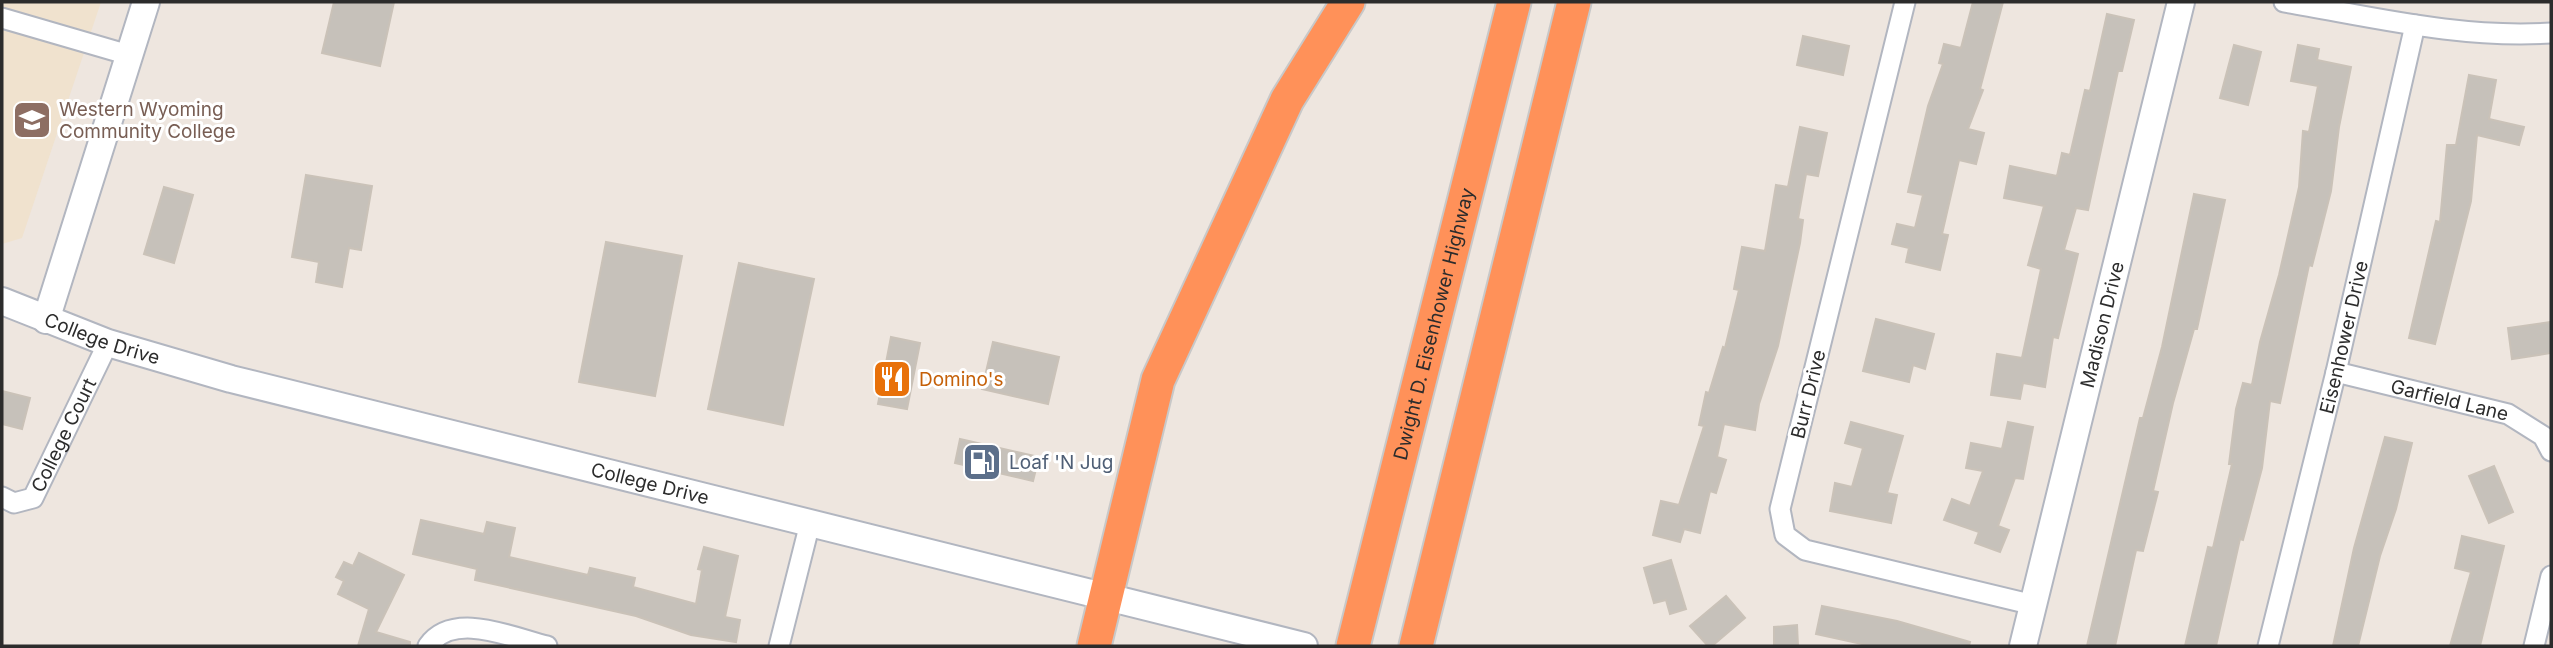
<svg xmlns="http://www.w3.org/2000/svg" width="2553" height="648" font-family="Inter,sans-serif">
<rect width="100%" height="100%" fill="#eee6df"/>
<polygon fill="#f0e2ce" points="2,2 101,2 22,238 2,244"/>
<g fill="#c6c1ba" stroke="#cac2b8" stroke-width="2">
<polygon points="334,2 394,2 380,66 322,53"/>
<polygon points="1973,2 2003,2 1980,89 1983,90 1968,129 1984,133 1976,164 1959,160 1942,234 1948,235 1940,270 1906,262 1909,248 1892,244 1897,224 1915,228 1923,195 1908,192 1928,106 1943,64 1939,63 1944,44 1961,48"/>
<polygon points="2107,14 2134,20 2122,71 2118,71 2088,210 2076,208 2064,250 2078,254 2058,338 2053,337 2045,387 2023,383 2020,399 1991,395 1997,354 2022,358 2041,269 2028,265 2044,206 2004,198 2010,166 2057,176 2062,153 2070,155 2085,90 2090,91"/>
<polygon points="1803,36 1849,46 1843,75 1797,65"/>
<polygon points="2234,45 2261,52 2248,105 2220,98"/>
<polygon points="2298,45 2319,49 2317,60 2351,67 2339,127 2331,191 2312,266 2309,265 2280,403 2270,401 2262,468 2243,540 2240,539 2216,646 2185,646 2208,547 2213,548 2232,464 2229,464 2236,409 2243,383 2252,385 2260,342 2279,275 2299,187 2303,131 2309,132 2318,86 2291,81"/>
<polygon points="2469,75 2496,80 2489,119 2524,127 2519,145 2477,135 2471,201 2435,344 2409,338 2436,221 2440,222 2447,145 2456,145"/>
<polygon points="1800,127 1827,133 1818,176 1806,174 1798,219 1803,220 1800,243 1778,346 1759,404 1755,430 1724,424 1717,457 1726,460 1716,493 1710,491 1700,533 1684,529 1680,542 1653,535 1661,501 1679,505 1704,426 1699,425 1706,392 1709,393 1723,347 1725,348 1739,290 1734,289 1742,247 1765,251 1776,185 1788,187"/>
<polygon points="306,175 372,186 361,250 349,248 342,287 316,282 319,262 292,257"/>
<polygon points="164,187 193,195 174,263 144,254"/>
<polygon points="2194,194 2225,200 2197,329 2194,329 2173,403 2153,491 2158,492 2143,551 2136,550 2115,646 2087,646 2140,418 2143,418 2162,347"/>
<polygon points="606,242 682,256 655,396 579,382"/>
<polygon points="739,263 814,279 783,425 708,409"/>
<polygon points="1876,319 1934,334 1925,369 1913,365 1909,382 1863,371"/>
<polygon points="2551,322 2551,353 2512,359 2508,328"/>
<polygon points="891,337 920,343 907,409 878,404"/>
<polygon points="993,342 1059,357 1048,404 982,389"/>
<polygon points="2,391 30,398 22,429 2,424"/>
<polygon points="1851,422 1903,436 1887,493 1897,495 1891,523 1830,511 1835,483 1852,487 1863,448 1845,443"/>
<polygon points="2008,422 2033,427 2023,479 2015,478 1998,526 2009,530 2000,552 1975,543 1979,532 1944,520 1952,499 1970,506 1983,471 1966,468 1971,443 2002,449"/>
<polygon points="2385,437 2412,443 2396,509 2380,556 2358,646 2333,646 2354,548"/>
<polygon points="960,439 1039,457 1033,481 955,463"/>
<polygon points="2494,466 2513,512 2489,523 2469,476"/>
<polygon points="421,520 484,534 487,522 515,528 509,557 588,575 590,568 635,578 633,587 696,604 702,570 698,569 704,547 738,556 725,617 740,620 736,642 691,635 636,616 475,580 477,569 413,554"/>
<polygon points="2462,536 2504,546 2480,646 2450,646 2471,572 2455,568"/>
<polygon points="359,553 404,575 376,632 410,642 410,646 358,646 369,609 338,594 344,581 336,577 344,562 353,566"/>
<polygon points="1671,560 1686,609 1670,614 1666,600 1654,603 1644,568"/>
<polygon points="1726,596 1745,618 1712,646 1708,646 1690,626"/>
<polygon points="1822,606 1897,621 1970,642 1969,646 1871,646 1816,634"/>
<polygon points="1797,625 1798,646 1774,646 1774,627"/>
</g>
<g fill="none" stroke-linecap="round" stroke-linejoin="round">
<defs>
<g id="street">
<polyline points="1905,2 1780,509 1785,535 1805,550 2034,605"/>
<path d="M2284,2C2373,17 2461,39 2551,33"/>
<polyline points="2,18 129,55"/>
<path id="s1" d="M2336,372L2508,414L2543,436L2551,451"/>
<path id="s2" d="M2,497L14,503L33,498L108,343"/>
<path d="M428,646C453,610 513,638 547,646"/>
<polyline points="779,646 810,523"/>
<path id="s3" d="M2268,646L2336,372L2415,25"/>
<polyline points="2534,646 2551,576"/>
</g>
<g id="secondary">
<path id="s4" d="M2,301L108,343L231,379L1304,646"/>
<polyline points="46,320 146,2"/>
<path id="s5" d="M2023,646L2181,2"/>
</g>
<g id="highway">
<polyline points="1094,646 1158,380 1287,100 1348,2"/>
<path id="s6" d="M1353,646L1514,2"/>
<polyline points="1416,646 1574,2"/>
</g>
</defs>
<use href="#street" stroke="#b2b6c0" stroke-width="23"/>
<use href="#secondary" stroke="#b2b6c0" stroke-width="30"/>
<use href="#highway" stroke="#c8c8c8" stroke-width="37"/>
<use href="#street" stroke="#fff" stroke-width="19"/>
<use href="#secondary" stroke="#fff" stroke-width="26"/>
<use href="#highway" stroke="#ff9159" stroke-width="33"/>
</g>
<defs>
<symbol id="university-square" viewBox="-11 -11 22 22"><rect x="-9" y="-9" width="18" height="18" rx="4" fill="#8d6e63" stroke="#fff"/><path d="M0-5L7-2L0 1L-7-2ZM-4 1L0 2.5L4 1V4Q0 6-4 4Z" fill="#fff"/></symbol>
<symbol id="restaurant-square" viewBox="-11 -11 22 22"><rect x="-9" y="-9" width="18" height="18" rx="4" fill="#e8710a" stroke="#fff"/><path d="M-5-6h1v4h1v-4h1v4h1v-4h1v5L-1.5 .5V6h-2V.5L-5-1ZM5-6V6H3V1.5H1.5Q1.5-4 5-6Z" fill="#fff"/></symbol>
<symbol id="fuel-square" viewBox="-11 -11 22 22"><rect x="-9" y="-9" width="18" height="18" rx="4" fill="#5c6f8a" stroke="#fff"/><path d="M-5.5-6h7V0h2V4h1.3V-2.5L3-4.5l.8-.8L6-3V5H2.5V1h-1V6h-7ZM-4.2-4.7v3.2H.2V-4.7Z" fill="#fff"/></symbol>
</defs>
<g fill-rule="evenodd">
<use href="#university-square" x="10" y="98" width="44" height="44"/>
<use href="#restaurant-square" x="870" y="357" width="44" height="44"/>
<use href="#fuel-square" x="960" y="440" width="44" height="44"/>
</g>
<g text-anchor="middle" stroke-width="6" stroke-linejoin="round" paint-order="stroke">
<g font-size="19" fill="#785e54" stroke="#fff" text-anchor="start">
<text x="59" y="116">Western Wyoming<tspan x="59" dy="22">Community College</tspan></text>
</g>
<g font-size="19" fill="#2c2c2c" stroke="#fff">
<text dy="7" stroke="none"><textPath href="#s6" startOffset="332">Dwight D. Eisenhower Highway</textPath></text>
<text dy="7" stroke="none"><textPath href="#s5" startOffset="331">Madison Drive</textPath></text>
<text dy="7" stroke="none"><textPath href="#s3" startOffset="318">Eisenhower Drive</textPath></text>
<text dy="7" stroke="none"><textPath href="#s4" startOffset="107">College Drive</textPath></text>
<text transform="translate(1808 394) rotate(-76)" y="7">Burr Drive</text>
<text dy="7" stroke="none"><textPath href="#s1" startOffset="117">Garfield Lane</textPath></text>
<text dy="7" stroke="none"><textPath href="#s2" startOffset="103">College Court</textPath></text>
<text dy="7" stroke="none"><textPath href="#s4" startOffset="674">College Drive</textPath></text>
</g>
<g font-size="19" fill="#c56008" stroke="#fff" text-anchor="start">
<text x="919" y="386">Domino's</text>
</g>
<g font-size="19" fill="#4e5e75" stroke="#fff" text-anchor="start">
<text x="1009" y="469">Loaf 'N Jug</text>
</g>
</g>
<rect width="2553" height="648" fill="none" stroke="#2c2c2c" stroke-width="7"/>
</svg>
